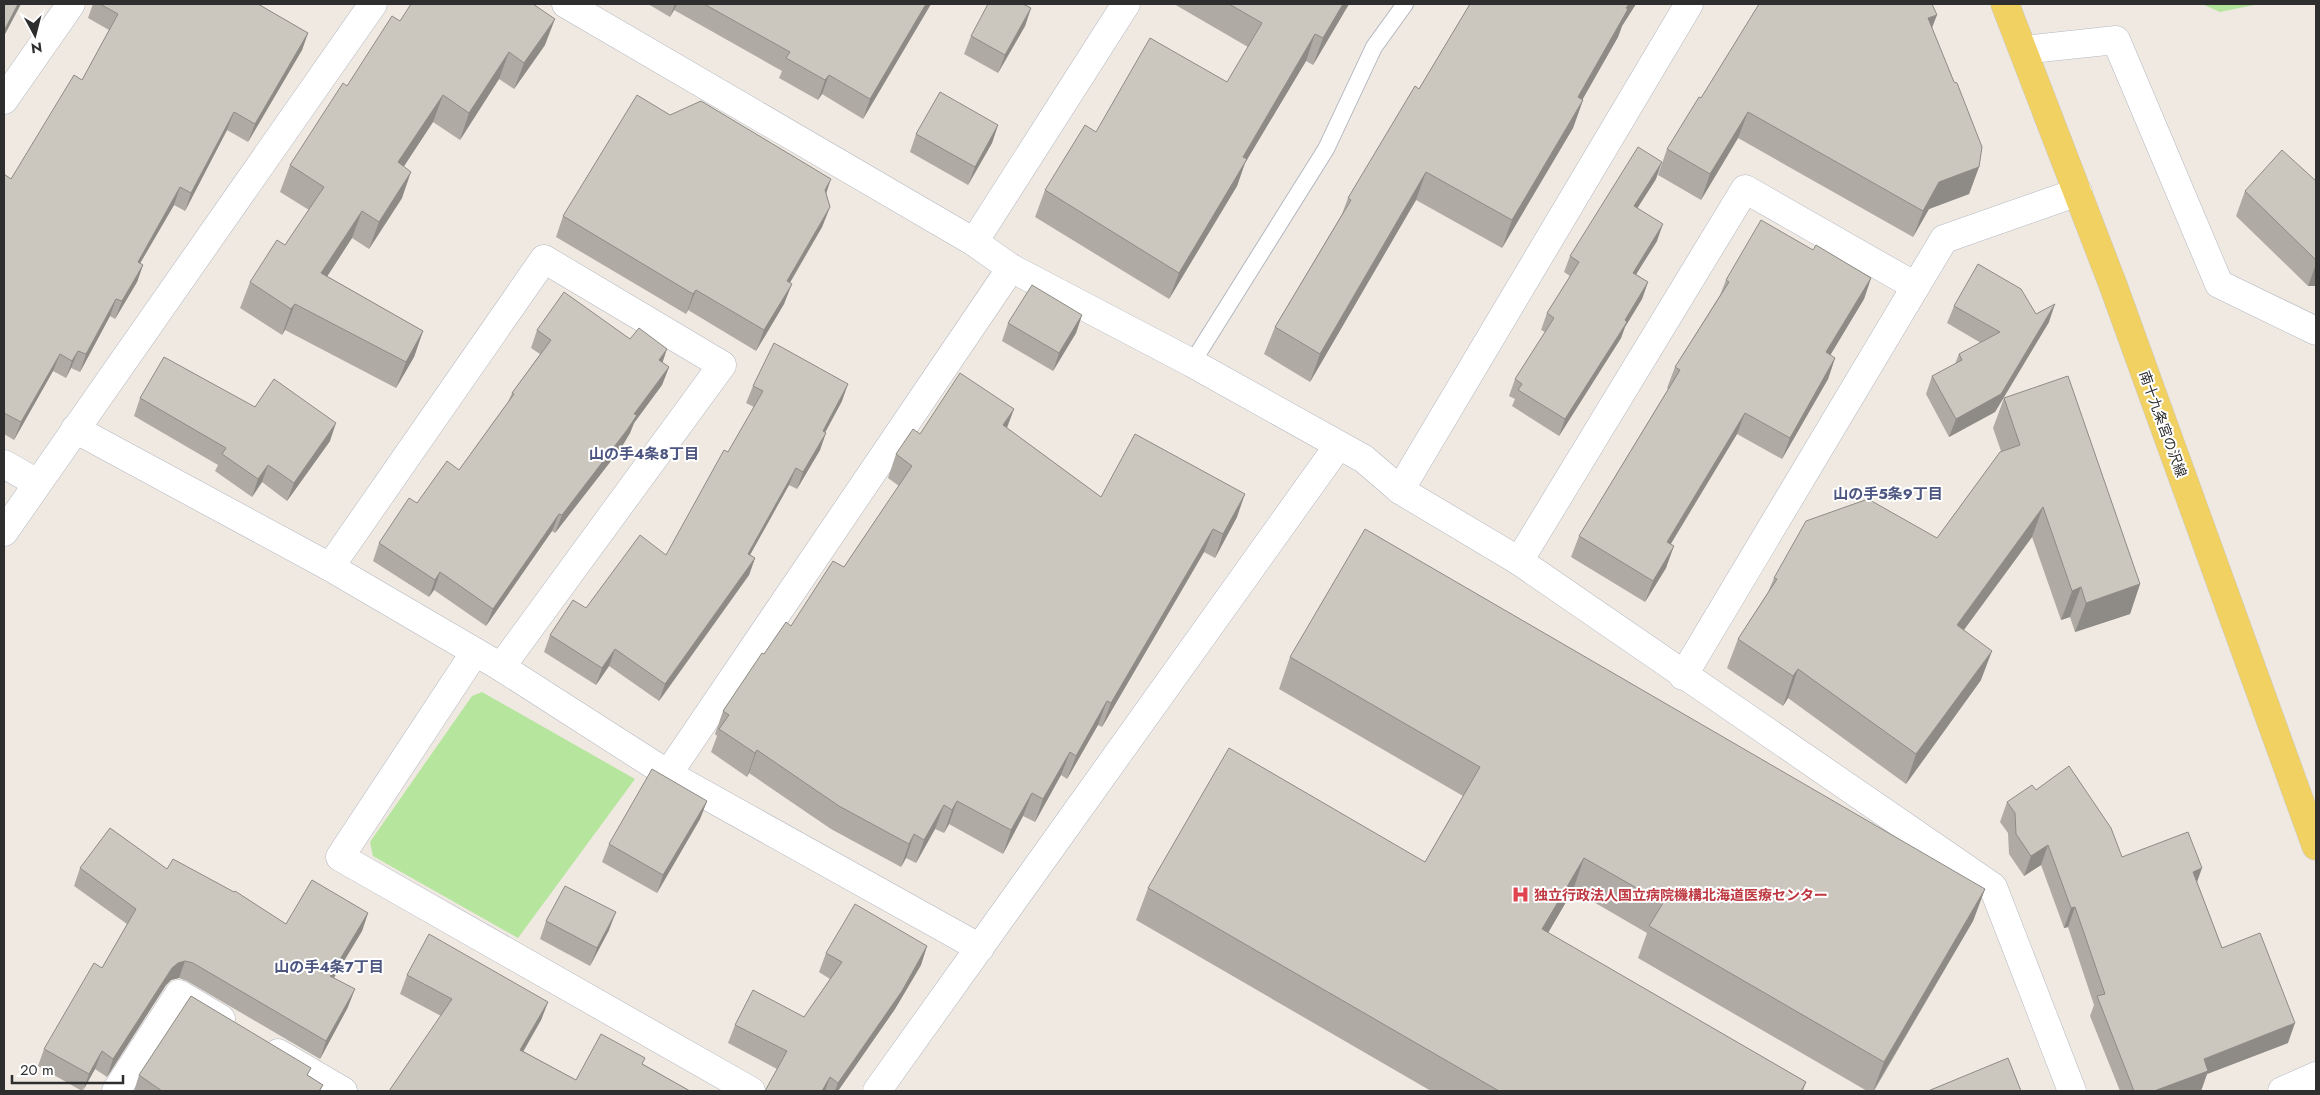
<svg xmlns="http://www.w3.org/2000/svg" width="2320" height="1095" font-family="Jost,'Noto Sans JP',sans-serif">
<rect width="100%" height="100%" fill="#efe9e1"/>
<g fill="#b6e59e">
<polygon points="2202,4 2259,4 2220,12"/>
<polygon points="482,692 635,779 518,938 373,856 370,842 472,696"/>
</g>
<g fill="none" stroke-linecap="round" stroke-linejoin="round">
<defs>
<polyline id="service" points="1192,363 1326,149 1374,47 1405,4"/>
<g id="minor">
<polyline points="566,4 974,242 1011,268 1192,363 1364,459 1400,490 1519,561 1993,887 2072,1091"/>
<polyline points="2023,50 2116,40 2219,284 2316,331"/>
<polyline points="4,100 71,4"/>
<polyline points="974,242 1126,4"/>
<polyline points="75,429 330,567 501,667 668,774 980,948"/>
<polyline points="4,464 37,483"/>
<polyline points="1400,490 1689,4"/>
<polyline points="4,532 373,4"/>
<polyline points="1519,561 1745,189 1915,286"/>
<polyline points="330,567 544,259 722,365 501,667"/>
<polyline points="475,652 340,857 751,1091"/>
<polyline points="1683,676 1944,239 2078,192"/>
<polyline points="668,774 1011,268"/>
<polyline points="278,1053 343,1091"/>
<polyline points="116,1091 179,994 221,1019"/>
<polyline points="877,1091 1338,446"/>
<polyline points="2282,1091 2316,1076"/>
</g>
<polyline id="primary" points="2005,4 2113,285 2316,846"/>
</defs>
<use href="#service" stroke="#b4b7c1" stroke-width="18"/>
<use href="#minor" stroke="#b4b7c1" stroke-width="29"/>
<use href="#primary" stroke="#c9c9c9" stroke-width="29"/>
<use href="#service" stroke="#fff" stroke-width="16"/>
<use href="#minor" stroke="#fff" stroke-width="28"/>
<use href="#primary" stroke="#f2d163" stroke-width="28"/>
</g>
<g fill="#afaba4">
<polygon points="93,4 258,4 308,33 302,50 248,142 227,130 185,211 174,205 140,263 143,265 137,282 115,319 110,316 80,372 71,368 66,378 53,371 14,440 4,434 4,174 11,179 82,80 109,30 88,18"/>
<polygon points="648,4 931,4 863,119 822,94 818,100 779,78 782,71 674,10 670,17"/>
<polygon points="1174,4 1349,4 1313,65 1306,61 1245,163 1237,186 1169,299 1035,217 1045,190 1096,132 1227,82 1248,47"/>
<polygon points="1470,4 1636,4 1622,26 1618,37 1582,100 1583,100 1573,128 1502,248 1416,200 1310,382 1264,354 1275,327 1342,214 1348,198 1419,89"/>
<polygon points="1031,8 1025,26 998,73 964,54 971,36"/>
<polygon points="400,21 545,45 514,89 499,79 460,140 433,122 404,166 402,198 369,249 352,238 327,276 423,331 414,357 396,388 285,330 282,335 240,308 250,282 285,245 309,210 280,192 290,165 347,86"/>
<polygon points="1932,27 1979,167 1969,194 1929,209 1913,237 1738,138 1701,200 1658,175 1667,149 1701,98"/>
<polygon points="998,125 992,143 968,185 910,152 916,134"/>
<polygon points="1656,179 1637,208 1657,241 1636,274 1648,282 1642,299 1625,327 1621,338 1559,436 1512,406 1515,399 1509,396 1515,379 1545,332 1541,330 1547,313 1570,276 1564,272 1570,256"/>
<polygon points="2316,181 2316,286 2308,286 2236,216 2245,191"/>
<polygon points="826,194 830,207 822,227 790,283 784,304 756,351 688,310 686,314 556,237 563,216"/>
<polygon points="1813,250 1871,278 1864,299 1830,355 1835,358 1828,379 1782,459 1737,434 1671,544 1666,568 1645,602 1571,557 1579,536 1668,389 1667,388 1675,367 1720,295 1726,280"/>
<polygon points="1954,306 2036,314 2049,322 1995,412 1949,437 1926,394 1932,376 1955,364 1959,354 1981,343 1947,323"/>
<polygon points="1082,315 1076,333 1053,371 1002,341 1008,323"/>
<polygon points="537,330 662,362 669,367 662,385 634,423 630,433 621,448 555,533 552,531 486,626 434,590 429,597 373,561 379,543 417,503 459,470 508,402 512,393 540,354 531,348"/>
<polygon points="753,386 842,401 825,433 820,450 797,489 789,485 750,555 755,558 749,575 659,701 609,666 596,685 544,652 550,635 586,608 666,555 728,452 754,407 746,403"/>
<polygon points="140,398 255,407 330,441 287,501 262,482 252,497 215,471 218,465 134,416"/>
<polygon points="2004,398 2140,584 2130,614 2075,632 2070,617 2061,620 2032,537 1964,630 1981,680 1906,784 1788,698 1783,706 1727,668 1738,639 1768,592 1774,578 1937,538 2001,451 1993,428"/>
<polygon points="1014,409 1007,428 1101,497 1237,517 1215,558 1204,552 1102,727 1098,725 1067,779 1061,775 1035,822 1023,816 1003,854 949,824 944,833 935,829 916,863 906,858 901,867 831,829 749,773 747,777 711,752 717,736 715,734 723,711 764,654 791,626 844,567 899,486 888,478 896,454 920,434"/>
<polygon points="1290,657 1985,889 1973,921 1874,1091 1867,1091 1638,958 1647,933 1573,890 1548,933 1806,1082 1803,1091 1431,1091 1136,920 1148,888 1425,862 1463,796 1279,689"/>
<polygon points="2036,790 2122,857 2197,882 2222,948 2288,1043 2207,1074 2201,1091 2120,1091 2090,1016 2094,1005 2068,927 2064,928 2041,865 2024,876 2009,854 2008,833 2000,822 2007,802"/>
<polygon points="707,801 700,819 657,893 602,862 609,844"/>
<polygon points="80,868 167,869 286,924 368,913 362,931 334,978 348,1007 320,1059 187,981 179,978 171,980 166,985 107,1077 95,1069 82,1091 38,1066 44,1049 102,968 127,924 74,886"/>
<polygon points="546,921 609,930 590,966 540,939"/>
<polygon points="927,946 921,965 895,1009 838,1091 765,1091 777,1069 728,1043 735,1025 804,1017 830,979 819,972 826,953"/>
<polygon points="407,975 548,1002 541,1020 523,1051 576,1080 643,1064 690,1091 389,1091 441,1016 400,994"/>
<polygon points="139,1075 308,1075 323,1085 320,1091 134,1091"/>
</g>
<g fill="#8e8b86">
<polygon points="18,4 21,4 4,36 4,31"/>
<polygon points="675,4 677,4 674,10 670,17"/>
<polygon points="926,4 931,4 863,119 870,99"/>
<polygon points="1343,4 1349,4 1313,65 1323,38"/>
<polygon points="1629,4 1636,4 1622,26 1618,37 1568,125 1578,97"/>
<polygon points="1031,8 1025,26 998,73 1005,55"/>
<polygon points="1937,15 1927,41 1928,18"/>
<polygon points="555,19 545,45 514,89 524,63"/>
<polygon points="308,33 302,50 248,142 255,124"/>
<polygon points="1315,34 1306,61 1245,163 1237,186 1169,299 1179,273 1243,157"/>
<polygon points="509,52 499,79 460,140 469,113"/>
<polygon points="829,75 822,94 818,100 825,80"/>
<polygon points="443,95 433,122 389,189 398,162"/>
<polygon points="1583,100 1573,128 1502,248 1512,220"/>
<polygon points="234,112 227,130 185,211 191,193"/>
<polygon points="1748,112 1738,138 1701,200 1710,174"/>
<polygon points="998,125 992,143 968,185 975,167"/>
<polygon points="1662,162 1656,179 1628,223 1634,206"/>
<polygon points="1979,167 1969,194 1929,209 1913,237 1923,211 1939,182"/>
<polygon points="411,172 402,198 369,249 379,222"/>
<polygon points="1426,172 1416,200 1310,382 1320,354"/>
<polygon points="831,179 824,200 825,190"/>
<polygon points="180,187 174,205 131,279 138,262"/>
<polygon points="830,207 822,227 779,301 787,281"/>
<polygon points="362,211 352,238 312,300 321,273"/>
<polygon points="1663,224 1657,241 1627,289 1633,273"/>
<polygon points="2316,264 2316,286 2308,286"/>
<polygon points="143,265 137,282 115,319 122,301"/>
<polygon points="1871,278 1864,299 1819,374 1826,352"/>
<polygon points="1648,282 1642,299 1625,327 1621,338 1559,436 1565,419"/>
<polygon points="792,284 784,304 756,351 764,330"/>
<polygon points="696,290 688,310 686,314 693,294"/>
<polygon points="116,299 110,316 80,372 86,354"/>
<polygon points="295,304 285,330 282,335 291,309"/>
<polygon points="2055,304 2049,322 1995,412 1949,437 1956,419"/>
<polygon points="1082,315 1076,333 1053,371 1059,353"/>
<polygon points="423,331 414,357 396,388 406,362"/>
<polygon points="667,349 661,367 659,360"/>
<polygon points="78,351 71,368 66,378 72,361"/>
<polygon points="60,354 53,371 14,440 21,422"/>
<polygon points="1835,358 1828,379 1782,459 1790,438"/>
<polygon points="669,367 662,385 634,423 630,433 621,448 555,533 562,515 634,414"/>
<polygon points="848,384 842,401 817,447 826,433 820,450 797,489 803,472 823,431"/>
<polygon points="1014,409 1005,432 1003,425"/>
<polygon points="1745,413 1737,434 1659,563 1667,542"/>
<polygon points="336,423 330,441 287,501 294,483"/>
<polygon points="268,465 262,482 252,497 258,479"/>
<polygon points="796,468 789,485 741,571 748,554"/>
<polygon points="1245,494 1237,517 1215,558 1223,534"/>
<polygon points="2043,507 2032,537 1946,654 1957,625"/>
<polygon points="559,514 552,531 486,626 493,609"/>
<polygon points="1213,529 1204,552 1102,727 1111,703"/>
<polygon points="1674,546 1666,568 1645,602 1653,581"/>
<polygon points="755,558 749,575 659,701 665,684"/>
<polygon points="440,572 434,590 429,597 435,580"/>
<polygon points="2140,584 2130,614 2075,632 2086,603"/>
<polygon points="2081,587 2070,617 2061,620 2072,591"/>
<polygon points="615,649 609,666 596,685 602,668"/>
<polygon points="1992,651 1981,680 1906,784 1916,754"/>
<polygon points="1798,669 1788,698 1783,706 1793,676"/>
<polygon points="1107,701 1098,725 1067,779 1076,756"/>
<polygon points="757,750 749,773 747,777 755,753"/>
<polygon points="1070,752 1061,775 1035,822 1043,799"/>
<polygon points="1032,793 1023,816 1003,854 1011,830"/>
<polygon points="707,801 700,819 657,893 663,875"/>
<polygon points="957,801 949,824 944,833 952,810"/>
<polygon points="944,805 935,829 916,863 924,840"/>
<polygon points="914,834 906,858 901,867 909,844"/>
<polygon points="2048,845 2041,865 2024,876 2031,856"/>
<polygon points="1584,858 1573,890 1531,962 1542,929"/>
<polygon points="2202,868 2195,888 2193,872"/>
<polygon points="1985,889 1973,921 1873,1091 1884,1062"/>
<polygon points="2075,907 2068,927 2064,928 2071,908"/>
<polygon points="616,912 609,930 590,966 597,948"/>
<polygon points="368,913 362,931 324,994 330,976"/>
<polygon points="927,946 921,965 895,1009 838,1091 835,1091 838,1083"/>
<polygon points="185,961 179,978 171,980 166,985 107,1077 113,1059 172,968 178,963"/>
<polygon points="355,989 348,1007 320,1059 326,1041"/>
<polygon points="548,1002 541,1020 514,1068 520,1050"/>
<polygon points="2295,1023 2288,1043 2207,1074 2201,1091 2154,1091 2204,1059"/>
<polygon points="102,1051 95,1069 83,1091 89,1074"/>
<polygon points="830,1077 825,1091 822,1091"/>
</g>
<g fill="#cbc7bf" stroke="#8e8b86">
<polygon points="4,4 18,4 4,31"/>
<polygon points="100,4 258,4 308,33 255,124 234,112 191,193 180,187 138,262 143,265 122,301 116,299 86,354 78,351 72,361 60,354 21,422 4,413 4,174 11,179 74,75 82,80 118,14"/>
<polygon points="411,4 533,4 555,19 524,63 509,52 469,113 443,95 398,162 411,172 379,222 362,211 321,273 423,331 406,362 295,304 291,309 250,282 277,240 285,245 324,187 290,165 343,83 347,86 392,16 400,21"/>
<polygon points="704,4 926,4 870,99 829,75 825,80 786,58 790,52"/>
<polygon points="988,4 1023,4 1031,8 1005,55 971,36"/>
<polygon points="1229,4 1343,4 1323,38 1315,34 1243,157 1247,159 1179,273 1045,190 1085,125 1096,132 1150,38 1227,82 1262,23"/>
<polygon points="1470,4 1629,4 1626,8 1628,9 1578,97 1583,100 1512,220 1426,172 1320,354 1275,327 1351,200 1348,198 1415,86 1419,89"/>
<polygon points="1759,4 1932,4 1937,15 1928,18 1954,82 1957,83 1982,147 1979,167 1939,182 1923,211 1748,112 1710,174 1667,149 1699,97 1701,98"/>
<polygon points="940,92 998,125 975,167 916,134"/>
<polygon points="637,95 670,115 701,101 831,179 825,190 830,207 787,281 792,284 764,330 696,290 693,294 563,216"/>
<polygon points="1638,147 1662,162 1634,206 1663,224 1633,273 1648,282 1625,320 1627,322 1565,419 1518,390 1522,384 1515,379 1554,318 1547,313 1579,262 1570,256"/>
<polygon points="2282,150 2316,181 2316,260 2245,191"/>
<polygon points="1761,220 1813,250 1816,245 1871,278 1826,352 1835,358 1790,438 1745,413 1667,542 1674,546 1653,581 1579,536 1680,370 1675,367 1729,282 1726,280"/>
<polygon points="1978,264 2021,289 2036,314 2055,304 2001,394 1956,419 1932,376 1962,360 1959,354 2000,332 1954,306"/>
<polygon points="1032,285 1082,315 1059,353 1008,323"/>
<polygon points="564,292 630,339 639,328 667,349 659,360 669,367 634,414 637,415 627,430 562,515 559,514 493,609 440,572 435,580 379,543 409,498 417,503 447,461 459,470 514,394 512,393 551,340 537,330"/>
<polygon points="774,343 848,384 823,431 826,433 803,472 796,468 748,554 755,558 665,684 615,649 602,668 550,635 573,600 586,608 640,535 666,555 724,450 728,452 763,391 753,386"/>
<polygon points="164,357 255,407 274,379 336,423 294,483 268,465 258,479 222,454 226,448 140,398"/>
<polygon points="960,373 1014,409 1003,425 1101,497 1135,434 1245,494 1223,534 1213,529 1111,703 1107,701 1076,756 1070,752 1043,799 1032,793 1011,830 957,801 952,810 944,805 924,840 914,834 909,844 839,806 757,750 755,753 719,729 729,715 723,711 762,653 764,654 786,622 791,626 833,561 844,567 912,466 896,454 913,429 920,434"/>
<polygon points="2068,376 2140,584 2086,603 2081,587 2072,591 2043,507 1957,625 1992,651 1916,754 1798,669 1793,676 1738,639 1777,579 1774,578 1806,521 1868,499 1937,538 2000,452 2020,445 2004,398"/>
<polygon points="1365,529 1985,889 1884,1062 1649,926 1663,903 1584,858 1542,929 1806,1082 1801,1091 1499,1091 1148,888 1229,748 1425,862 1480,767 1290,657"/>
<polygon points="2069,766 2111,828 2122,857 2188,832 2202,868 2193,872 2222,948 2260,933 2295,1023 2204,1059 2208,1071 2154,1091 2134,1091 2097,996 2105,994 2075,907 2071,908 2048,845 2031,856 2016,834 2015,813 2007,802 2032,785 2036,790"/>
<polygon points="652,769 707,801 663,875 609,844"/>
<polygon points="110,828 167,869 173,859 234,892 235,891 286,924 312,880 368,913 330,976 355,989 326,1041 193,963 185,961 178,963 172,968 113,1059 102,1051 89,1074 44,1049 94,963 102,968 136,909 80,868"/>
<polygon points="565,886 616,912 597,948 546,921"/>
<polygon points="855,904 927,946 902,991 838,1083 830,1077 822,1091 765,1091 787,1051 735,1025 753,990 804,1017 842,962 826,953"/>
<polygon points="429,934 548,1002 520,1050 576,1080 601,1034 645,1058 642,1064 690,1091 389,1091 452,999 407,975"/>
<polygon points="191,996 311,1068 307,1075 323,1085 319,1091 162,1091 139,1075"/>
<polygon points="2008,1058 2021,1091 1928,1091"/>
</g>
<defs>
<symbol id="hospital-bare" viewBox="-9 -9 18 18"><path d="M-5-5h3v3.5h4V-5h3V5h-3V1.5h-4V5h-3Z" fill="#e0444e" stroke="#fff" stroke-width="2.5" paint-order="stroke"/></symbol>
</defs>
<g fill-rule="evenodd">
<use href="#hospital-bare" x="1508" y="882" width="25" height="25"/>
</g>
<g text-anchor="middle" stroke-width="4" stroke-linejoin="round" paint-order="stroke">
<g font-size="14" fill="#2e2e2e" stroke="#fff">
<text transform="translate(2163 424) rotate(70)" y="5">南十九条宮の沢線</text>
</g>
<g font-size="14" font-weight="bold" fill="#be3a42" stroke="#fff" text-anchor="start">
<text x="1534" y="900">独立行政法人国立病院機構北海道医療センター</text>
</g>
<g font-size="15" font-weight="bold" fill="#4d5680" stroke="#fff">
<text x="644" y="459">山の手4条8丁目</text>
<text x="1888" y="499">山の手5条9丁目</text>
<text x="329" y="972">山の手4条7丁目</text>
</g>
</g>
<rect width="2320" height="1095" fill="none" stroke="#2e2e2e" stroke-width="10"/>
<g transform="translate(35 35) rotate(173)" stroke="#ffffff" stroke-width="4" paint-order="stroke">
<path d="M0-4L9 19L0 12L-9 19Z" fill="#2e2e2e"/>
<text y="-8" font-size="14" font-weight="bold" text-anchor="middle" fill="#2e2e2e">N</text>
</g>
<path d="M12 1075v8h111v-8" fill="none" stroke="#2e2e2e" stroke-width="2.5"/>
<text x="20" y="1075" font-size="15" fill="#2e2e2e" stroke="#ffffff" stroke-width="4" paint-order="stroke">20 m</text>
</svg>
